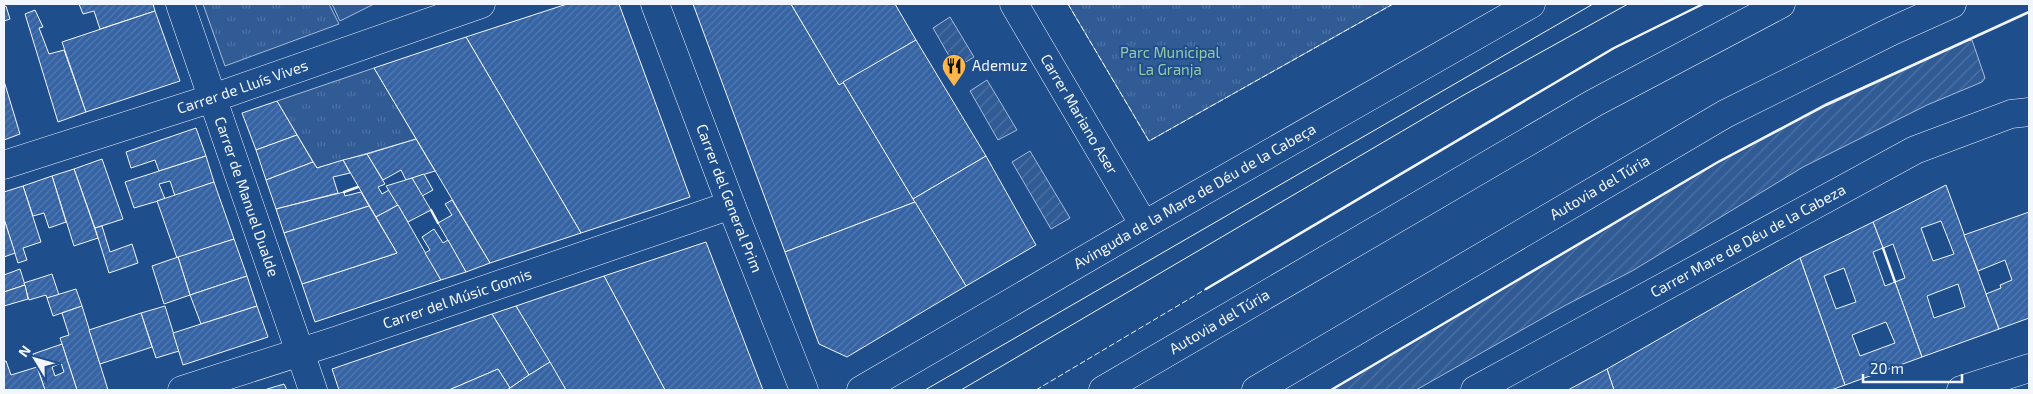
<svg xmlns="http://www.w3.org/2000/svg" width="2033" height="394" font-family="'Exo 2',sans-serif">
<defs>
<pattern id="grass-tufts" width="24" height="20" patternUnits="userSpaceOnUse" patternTransform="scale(1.25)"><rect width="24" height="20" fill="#305b95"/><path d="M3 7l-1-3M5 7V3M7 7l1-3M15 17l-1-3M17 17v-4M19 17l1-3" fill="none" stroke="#4e73a5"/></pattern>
<pattern id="garden-furrows" width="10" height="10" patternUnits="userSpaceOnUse" patternTransform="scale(1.25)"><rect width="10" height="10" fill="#305b95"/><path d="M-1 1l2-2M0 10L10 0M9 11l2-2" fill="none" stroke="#4e73a5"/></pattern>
<pattern id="building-hatch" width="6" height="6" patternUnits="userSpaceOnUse" patternTransform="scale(1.25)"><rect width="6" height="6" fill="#3563a3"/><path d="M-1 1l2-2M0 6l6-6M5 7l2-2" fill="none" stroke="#537ab1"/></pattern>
</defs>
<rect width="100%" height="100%" fill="#1f4e8c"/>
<g fill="url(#grass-tufts)" stroke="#a8bbd7">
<polygon points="203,4 329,4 339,24 225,66"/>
<polygon points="1068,4 1393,4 1149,141"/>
<polygon points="374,68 416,139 317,168 277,101"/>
</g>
<g fill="url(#garden-furrows)" stroke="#a8bbd7">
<polygon points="950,17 974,57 956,68 933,28"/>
<polygon points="1972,40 1985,78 1982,82 1927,105 1803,167 1632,271 1564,306 1416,390 1331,390 1718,162 1825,104 1965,41"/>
<polygon points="987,80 1017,130 998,140 970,91"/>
<polygon points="1030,151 1070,218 1051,229 1012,162"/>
</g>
<polygon fill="#305b95" stroke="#a8bbd7" points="332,4 374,4 340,21"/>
<g fill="url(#building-hatch)" stroke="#f2f6ff" fill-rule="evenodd">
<polygon points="79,4 153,4 155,11 100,29 94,11 83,14"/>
<polygon points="567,4 619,4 690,197 581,233 466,37"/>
<polygon points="693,4 791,4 839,85 843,82 915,202 785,252"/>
<polygon points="791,4 895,4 916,40 839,85"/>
<polygon points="6,6 10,19 4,21 4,7"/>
<polygon points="35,10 43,27 39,28 49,54 64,50 86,112 58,122 25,14"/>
<polygon points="155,11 180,81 86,112 62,42"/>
<polygon points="466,37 581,233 490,263 374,68"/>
<polygon points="916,40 986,156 913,199 843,82"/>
<polygon points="4,81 20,134 4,140"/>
<polygon points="277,101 297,135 256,150 242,113"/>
<polygon points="196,128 206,156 159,171 155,160 131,168 126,152"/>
<polygon points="297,135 313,162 266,180 256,150"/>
<polygon points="416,139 435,171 406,180 401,170 383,180 367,154"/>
<polygon points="367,154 385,184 378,187 382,194 389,190 398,205 376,217 343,160"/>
<polygon points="206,156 214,182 175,196 170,181 159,184 165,199 134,208 125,182"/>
<polygon points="986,156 1036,245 966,286 913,199"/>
<polygon points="102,159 123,219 95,228 74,169"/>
<polygon points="343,160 350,173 333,177 338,193 276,209 266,180 313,162 317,168"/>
<polygon points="74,169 98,238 74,246 52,176"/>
<polygon points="424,174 433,190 422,196 412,178"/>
<polygon points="52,176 66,222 49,228 44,213 33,216 23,186"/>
<polygon points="412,178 431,210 408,222 386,186"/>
<polygon points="214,182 234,239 177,258 157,201"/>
<path d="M1946,185L1999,329L1922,357L1895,282L1905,278L1893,244L1883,248L1873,222ZM1941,221L1954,254L1933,261L1921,228ZM1958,284L1965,307L1934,318L1927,296Z"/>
<polygon points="23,186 41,242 23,248 27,260 18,263 4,219 4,192"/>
<polygon points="344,192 345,196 361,192 369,206 284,233 276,209"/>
<polygon points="452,200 490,263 466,272 438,223 452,215 445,204"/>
<polygon points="915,202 966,286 847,357 819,344 785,252"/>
<polygon points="398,205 441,280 315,322 302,284 397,253 376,217"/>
<polygon points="369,206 397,253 302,284 284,233"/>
<polygon points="2029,212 2029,318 1999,329 1986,294 2001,288 2000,285 2012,280 2005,260 1978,271 1964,235"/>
<polygon points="4,219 15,253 4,257"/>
<path d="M1873,222L1883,248L1873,252L1885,286L1895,282L1922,357L1845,385L1800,258ZM1844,268L1856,302L1836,309L1824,276ZM1886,322L1895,343L1860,356L1852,335Z"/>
<polygon points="102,226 110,252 132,244 138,263 109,273 95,228"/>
<polygon points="434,229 443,243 448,240 466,272 441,280 425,253 430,250 422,237"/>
<polygon points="234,239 247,276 190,295 178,257"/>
<polygon points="706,242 763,390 665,390 604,276"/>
<polygon points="178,257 190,295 164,304 152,266"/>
<polygon points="1800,258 1845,385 1831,390 1614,390 1607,369"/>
<polygon points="20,269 25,285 4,292 4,275"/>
<polygon points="52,274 59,295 47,298 46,295 29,300 24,283"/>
<polygon points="247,276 257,306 201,324 190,295"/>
<polygon points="604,276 665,390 566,390 516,306"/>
<polygon points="25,285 28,299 4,306 4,292"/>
<polygon points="76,289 82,306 53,316 47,298"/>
<polygon points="82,306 108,390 77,390 60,338 69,335 62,313"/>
<polygon points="165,306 179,351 156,358 141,313"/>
<polygon points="257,306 268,337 183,365 173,333"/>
<polygon points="516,306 550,362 529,375 492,314"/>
<polygon points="141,313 152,347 100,364 89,330"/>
<polygon points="492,314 529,375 510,388 498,369 449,390 339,390 332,369"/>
<path d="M62,344L77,390H45L33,354ZM61,363L64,372L55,376L52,367Z"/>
<polygon points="4,361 6,361 11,375 37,367 45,390 4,390"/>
<polygon points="550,362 566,390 507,390 529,375"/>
<polygon points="498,369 510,388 507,390 449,390"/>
<polygon points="1607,369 1614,390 1568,390"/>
<polygon points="284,384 287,390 264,390"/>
</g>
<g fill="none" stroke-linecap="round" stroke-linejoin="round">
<defs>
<g id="minor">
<path id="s1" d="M180,4L313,390"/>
<path id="s2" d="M655,4L731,205L804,390"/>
<path id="s3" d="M1014,4L1144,225"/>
<path id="s4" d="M4,165L213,98L481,4"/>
<path id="s5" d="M182,390L338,340L731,205"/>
<path id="s6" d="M861,390L1144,225L1531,4"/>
<path id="s7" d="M1475,390L1915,150L2011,114L2029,112"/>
<polyline points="1961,390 2029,368"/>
</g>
<g id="highway">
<path id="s8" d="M1103,390L1594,103L1781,4"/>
<path id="s9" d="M1256,390L1725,114L1892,31L1952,4"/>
</g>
</defs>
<use href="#minor" stroke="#f2f6ff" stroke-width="29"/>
<use href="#highway" stroke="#f2f6ff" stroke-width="29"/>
<use href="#minor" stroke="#1f4e8c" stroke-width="28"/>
<use href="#highway" stroke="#1f4e8c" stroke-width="28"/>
<g stroke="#f2f6ff" stroke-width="1">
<polyline points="925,390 1593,4"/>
<polyline points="961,390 1462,96 1628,4"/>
</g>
<g stroke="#f2f6ff" stroke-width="1" stroke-dasharray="6 2.5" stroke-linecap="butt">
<polyline points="1068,4 1149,141 1393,4"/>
<polyline points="1036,390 1206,289"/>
</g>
<g stroke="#f2f6ff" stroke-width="2.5">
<polyline points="344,192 358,187"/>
<polyline points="431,210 438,223"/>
<polyline points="1883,248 1895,282"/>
<polyline points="1206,289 1614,48 1703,4"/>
<polyline points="1331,390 1718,162 1826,105 2029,12"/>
</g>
</g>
<defs>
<symbol id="restaurant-pin" viewBox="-11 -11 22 30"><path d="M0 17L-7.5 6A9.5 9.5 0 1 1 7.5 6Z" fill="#ffb74d" stroke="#1f4e8c"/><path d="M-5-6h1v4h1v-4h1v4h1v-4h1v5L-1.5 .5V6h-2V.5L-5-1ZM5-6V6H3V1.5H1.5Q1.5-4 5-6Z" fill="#111"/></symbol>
</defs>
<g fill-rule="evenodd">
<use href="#restaurant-pin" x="940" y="52" width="28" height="38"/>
</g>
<g text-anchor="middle" stroke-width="4" stroke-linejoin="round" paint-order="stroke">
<g font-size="15" fill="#97c8a6" stroke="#1f4e8c">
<text x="1170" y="58">Parc Municipal<tspan x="1170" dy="17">La Granja</tspan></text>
</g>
<g font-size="15" fill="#f2f6ff" stroke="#1f4e8c" text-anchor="start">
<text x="972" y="71">Ademuz</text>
</g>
<g font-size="15" fill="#f2f6ff" stroke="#1f4e8c">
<text dy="5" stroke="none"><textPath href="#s4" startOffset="251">Carrer de Lluís Vives</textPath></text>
<text dy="5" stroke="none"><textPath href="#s3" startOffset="128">Carrer Mariano Aser</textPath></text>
<text dy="5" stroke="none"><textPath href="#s9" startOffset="399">Autovia del Túria</textPath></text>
<text dy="5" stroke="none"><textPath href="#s6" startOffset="386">Avinguda de la Mare de Déu de la Cabeça</textPath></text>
<text dy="5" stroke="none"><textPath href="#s1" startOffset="204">Carrer de Manuel Dualde</textPath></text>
<text dy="5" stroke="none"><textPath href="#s2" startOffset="208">Carrer del General Prim</textPath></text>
<text dy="5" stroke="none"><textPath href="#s7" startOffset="311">Carrer Mare de Déu de la Cabeza</textPath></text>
<text dy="5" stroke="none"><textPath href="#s5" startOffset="290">Carrer del Músic Gomis</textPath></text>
<text dy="5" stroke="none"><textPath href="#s8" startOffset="135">Autovia del Túria</textPath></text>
</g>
</g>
<rect width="2033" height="394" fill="none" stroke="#f2f6ff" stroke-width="10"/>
<g transform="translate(35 359) rotate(307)" stroke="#1f4e8c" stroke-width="4" paint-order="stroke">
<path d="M0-4L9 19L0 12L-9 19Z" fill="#f2f6ff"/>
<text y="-8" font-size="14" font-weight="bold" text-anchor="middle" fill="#f2f6ff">N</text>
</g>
<path d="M1863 374v8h99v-8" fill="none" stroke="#f2f6ff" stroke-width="2.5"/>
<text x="1870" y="374" font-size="15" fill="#f2f6ff" stroke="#1f4e8c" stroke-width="4" paint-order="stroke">20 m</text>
</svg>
